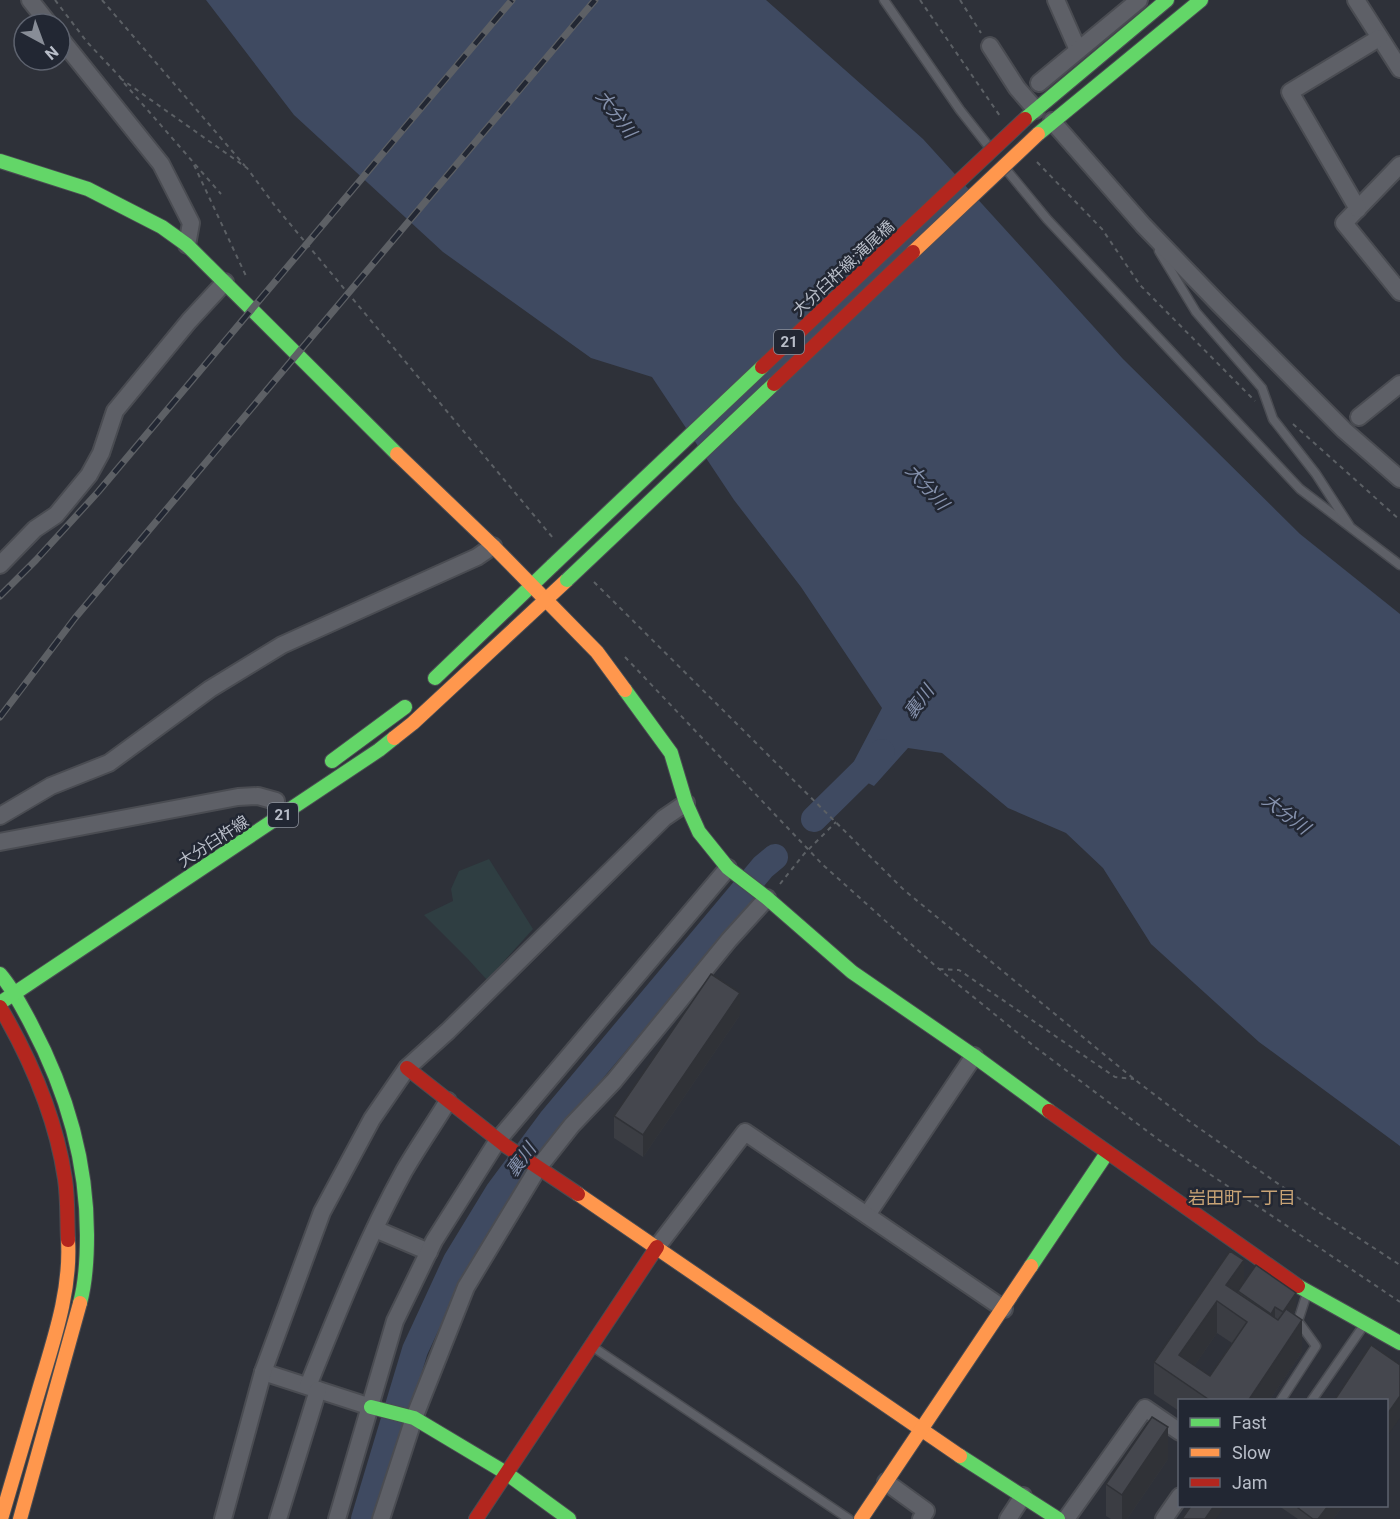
<svg xmlns="http://www.w3.org/2000/svg" width="1400" height="1519" font-family="Roboto,'Noto Sans JP',sans-serif">
<rect width="100%" height="100%" fill="#2e3139"/>
<polygon fill="#2f3e42" points="489,859 533,929 487,980 468,959 424,915 453,901 451,889 459,871"/>
<polygon fill="#3f4a61" points="206,0 766,0 923,139 1123,359 1300,534 1400,614 1400,1146 1259,1042 1151,944 1103,868 1066,833 1008,808 942,753 908,748 874,786 864,781 850,769 882,708 801,587 734,500 652,377 591,358 443,252 294,115"/>
<g fill="none" stroke-linecap="round" stroke-linejoin="round">
<g stroke="#3f4a61" stroke-width="26">
<polyline points="814,819 882,752"/>
<polyline points="364,1519 415,1350 456,1261 498,1192 552,1119 763,867 775,857"/>
</g>
<defs>
<g id="lane">
<polyline points="884,0 960,110 990,148"/>
<polyline points="1005,168 1047,219 1300,489 1400,565"/>
<polyline points="1159,251 1196,312 1262,388 1273,419 1316,474 1349,525"/>
<polyline points="593,1347 849,1519"/>
<polyline points="1281,1400 1316,1346 1298,1321 1307,1293"/>
<polyline points="1312,1400 1364,1325"/>
</g>
<g id="street">
<polyline points="30,0 49,24"/>
<polyline points="1056,0 1078,50"/>
<polyline points="1356,0 1400,69"/>
<polyline points="60,38 161,164 191,223 187,245"/>
<polyline points="990,46 1017,88 1036,110"/>
<polyline points="1039,83 1139,0"/>
<polyline points="1052,121 1143,225 1220,305 1344,430 1400,479"/>
<polyline points="1400,165 1344,223 1400,292"/>
<polyline points="1358,209 1290,92 1379,38"/>
<polyline points="1359,417 1400,384"/>
<polyline points="0,565 35,529 56,515 89,475 101,453 115,411 189,321 225,282"/>
<polyline points="0,816 51,786 109,763 210,689 282,645 477,557 493,546"/>
<polyline points="0,842 238,797 258,796 276,801"/>
<polyline points="867,1215 974,1056"/>
<polyline points="375,1229 429,1252"/>
<polyline points="657,1247 745,1132 1004,1309"/>
<polyline points="263,1372 371,1407"/>
<path d="M308,1386C337,1314 366,1240 404,1171C418,1147 434,1124 448,1101"/>
<polyline points="886,1482 926,1511 921,1519"/>
<polyline points="223,1519 263,1372 322,1212 372,1119 407,1068 448,1031 664,818 686,803"/>
<polyline points="278,1519 318,1390"/>
<polyline points="337,1519 395,1321 434,1241 498,1140 728,868"/>
<polyline points="381,1519 414,1418 466,1287 538,1168 572,1125 614,1081 729,940 767,898"/>
<polyline points="1008,1519 1023,1496"/>
<polyline points="1066,1519 1145,1408 1180,1432"/>
<polyline points="1164,1519 1180,1496"/>
</g>
<g id="fast">
<polyline points="1026,118 1167,0"/>
<polyline points="1038,134 1201,0"/>
<polyline points="0,161 88,189 162,227 187,245 397,454"/>
<polyline points="435,678 553,565"/>
<polyline points="625,690 671,753 686,803 699,832 728,868 767,898 852,972 974,1056 1049,1111"/>
<polyline points="332,761 405,707"/>
<path d="M0,974C13,989 22,1007 31,1024C66,1090 87,1160 87,1235C87,1258 86,1281 80,1303"/>
<polyline points="0,1003 379,750 394,738"/>
<polyline points="1031,1266 1107,1153"/>
<polyline points="1298,1286 1400,1343"/>
<polyline points="371,1407 414,1418 506,1473 569,1519"/>
<polyline points="960,1456 1058,1519"/>
</g>
<g id="slow">
<polyline points="397,454 493,546 597,652 625,690"/>
<polyline points="394,738 413,723 567,580"/>
<polyline points="578,1194 960,1456"/>
<path d="M1,1519C14,1474 28,1428 41,1383C55,1336 71,1289 68,1240"/>
<polyline points="20,1519 80,1303"/>
<polyline points="861,1519 1031,1266"/>
</g>
<g id="jam">
<path d="M0,1007C31,1060 56,1118 65,1179C68,1199 67,1220 68,1240"/>
<polyline points="407,1068 506,1146 578,1194"/>
<polyline points="1049,1111 1298,1286"/>
<polyline points="476,1519 657,1247"/>
</g>
</defs>
<use href="#lane" stroke="#4a4c52" stroke-width="11"/>
<use href="#street" stroke="#4a4c52" stroke-width="20"/>
<use href="#fast" stroke="#4a4c52" stroke-width="16"/>
<use href="#slow" stroke="#4a4c52" stroke-width="16"/>
<use href="#jam" stroke="#4a4c52" stroke-width="16"/>
<g stroke="#5c6065" stroke-width="2" stroke-dasharray="4.5 4.5" stroke-linecap="butt">
<polyline points="55,0 87,42 121,78"/>
<polyline points="102,0 245,166"/>
<polyline points="920,0 1000,116"/>
<polyline points="960,0 981,33"/>
<polyline points="120,78 247,168 275,206 553,538"/>
<polyline points="124,83 221,194"/>
<polyline points="1037,162 1102,229 1140,285 1255,401"/>
<polyline points="194,165 246,276"/>
<polyline points="1293,424 1400,520"/>
<polyline points="594,582 904,890 1134,1079 1189,1121 1314,1209 1400,1265"/>
<polyline points="625,657 823,865 939,969 1035,1047 1159,1140 1400,1302"/>
<polyline points="780,884 804,854 836,822"/>
<polyline points="939,969 959,970 1115,1077 1134,1079"/>
</g>
<use href="#lane" stroke="#5e6067" stroke-width="8"/>
<use href="#street" stroke="#5e6067" stroke-width="16"/>
<use href="#fast" stroke="#63d668" stroke-width="14"/>
<use href="#slow" stroke="#ff974d" stroke-width="14"/>
<use href="#jam" stroke="#b3261e" stroke-width="14"/>
<defs>
<g id="rail">
<polyline points="0,596 36,560 98,492 512,0"/>
<polyline points="0,717 75,618 595,0"/>
</g>
</defs>
<use href="#rail" stroke="#5d6065" stroke-width="7"/>
<use href="#rail" stroke="#222733" stroke-width="4.5" stroke-dasharray="14" stroke-linecap="butt"/>
<defs>
<g id="fast-bridge">
<polyline points="553,565 762,367"/>
<polyline points="567,580 774,384"/>
</g>
<polyline id="slow-bridge" points="913,252 1038,134"/>
<g id="jam-bridge">
<polyline points="762,367 1025,119"/>
<polyline points="774,384 913,252"/>
</g>
</defs>
<use href="#fast-bridge" stroke="#4c4e56" stroke-width="16" stroke-linecap="butt"/>
<use href="#slow-bridge" stroke="#4c4e56" stroke-width="16" stroke-linecap="butt"/>
<use href="#jam-bridge" stroke="#4c4e56" stroke-width="16" stroke-linecap="butt"/>
<use href="#fast-bridge" stroke="#63d668" stroke-width="14"/>
<use href="#slow-bridge" stroke="#ff974d" stroke-width="14"/>
<use href="#jam-bridge" stroke="#b3261e" stroke-width="14"/>
</g>
<g fill="#3b3d43" fill-rule="evenodd">
<polygon points="740,1015 643,1157 614,1138 614,1116"/>
<path d="M1230,1251L1244,1283L1296,1309L1293,1314L1302,1352L1269,1401H1179V1411L1154,1394V1362ZM1217,1333L1232,1343L1210,1376L1194,1366Z"/>
<polygon points="1168,1459 1127,1519 1111,1519 1106,1516 1106,1484"/>
<polygon points="1279,1506 1343,1506 1333,1519 1298,1519"/>
</g>
<g fill="#303237">
<polygon points="740,993 740,1015 643,1157 643,1135"/>
<polygon points="1244,1260 1244,1292 1238,1291 1238,1300 1226,1285"/>
<polygon points="1296,1293 1296,1309 1283,1328 1283,1312"/>
<polygon points="1217,1301 1217,1333 1183,1382 1179,1355"/>
<polygon points="1275,1307 1275,1323 1271,1330 1271,1314"/>
<polygon points="1302,1320 1302,1352 1269,1401 1248,1401"/>
<polygon points="1400,1396 1400,1418 1386,1438 1386,1416"/>
<polygon points="1168,1427 1168,1459 1127,1519 1122,1519 1122,1495"/>
<polygon points="1214,1506 1222,1506 1222,1511 1216,1519 1205,1519"/>
<polygon points="1328,1506 1343,1506 1333,1519 1318,1519"/>
</g>
<g fill="#45474e" stroke="#303237" stroke-width="1.5" fill-rule="evenodd">
<polygon points="711,974 740,993 643,1135 614,1116"/>
<path d="M1230,1251L1244,1260L1226,1285L1278,1320L1286,1309L1302,1320L1248,1401H1211L1154,1362ZM1217,1301L1247,1322L1210,1376L1179,1355Z"/>
<polygon points="1256,1265 1296,1293 1283,1312 1275,1307 1271,1314 1238,1291"/>
<polygon points="1371,1345 1400,1365 1400,1396 1386,1416 1386,1401 1334,1401"/>
<polygon points="1152,1417 1168,1427 1122,1495 1106,1484"/>
<polygon points="1191,1506 1214,1506 1205,1519 1182,1519"/>
<polygon points="1300,1506 1328,1506 1318,1519 1313,1519 1298,1508"/>
</g>
<g text-anchor="middle" stroke-width="5" stroke-linejoin="round" paint-order="stroke">
<g fill="#222733" stroke="#8c919c" stroke-width="1.5">
<rect x="774" y="330" width="30" height="24" rx="4.5"/>
<rect x="268" y="803" width="30" height="24" rx="4.5"/>
</g>
<g font-size="15" font-weight="bold" fill="#b9bec9">
<text x="789" y="347">21</text>
<text x="283" y="820">21</text>
</g>
<g font-size="16" fill="#b9bec9" stroke="#222733">
<text transform="translate(843 268) rotate(-43)" y="6">大分臼杵線;滝尾橋</text>
<text transform="translate(213 841) rotate(-33)" y="6">大分臼杵線</text>
</g>
<g font-size="18" font-style="italic" fill="#8591ac" stroke="#222733">
<text transform="translate(616 114) rotate(53)" y="6">大分川</text>
<text transform="translate(927 487) rotate(48)" y="6">大分川</text>
<text transform="translate(919 702) rotate(-53)" y="6">裏川</text>
<text transform="translate(1286 814) rotate(37)" y="6">大分川</text>
<text transform="translate(521 1160) rotate(-53)" y="6">裏川</text>
</g>
<g font-size="18" fill="#c8a375" stroke="#222733">
<text x="1242" y="1204">岩田町一丁目</text>
</g>
</g>
<rect x="1178" y="1399" width="210" height="108" fill="#222733" stroke="#5e636f" stroke-width="1.5"/>
<rect x="1190" y="1418" width="30" height="9" fill="#63d668" stroke="#5e636f" stroke-width="1.5"/>
<text x="1232" y="1429" font-size="18" fill="#b9bec9">Fast</text>
<rect x="1190" y="1448" width="30" height="9" fill="#ff974d" stroke="#5e636f" stroke-width="1.5"/>
<text x="1232" y="1459" font-size="18" fill="#b9bec9">Slow</text>
<rect x="1190" y="1478" width="30" height="9" fill="#b3261e" stroke="#5e636f" stroke-width="1.5"/>
<text x="1232" y="1489" font-size="18" fill="#b9bec9">Jam</text>
<g transform="translate(42 42) rotate(139)"><circle r="28" fill="#222733" stroke="#5e636f" stroke-width="1.5"/>
<path d="M0-4.5L10 22L0 15L-10 22Z" fill="#888d97"/>
<text y="-9" font-size="16" font-weight="bold" text-anchor="middle" fill="#b9bec9">N</text>
</g>
</svg>
